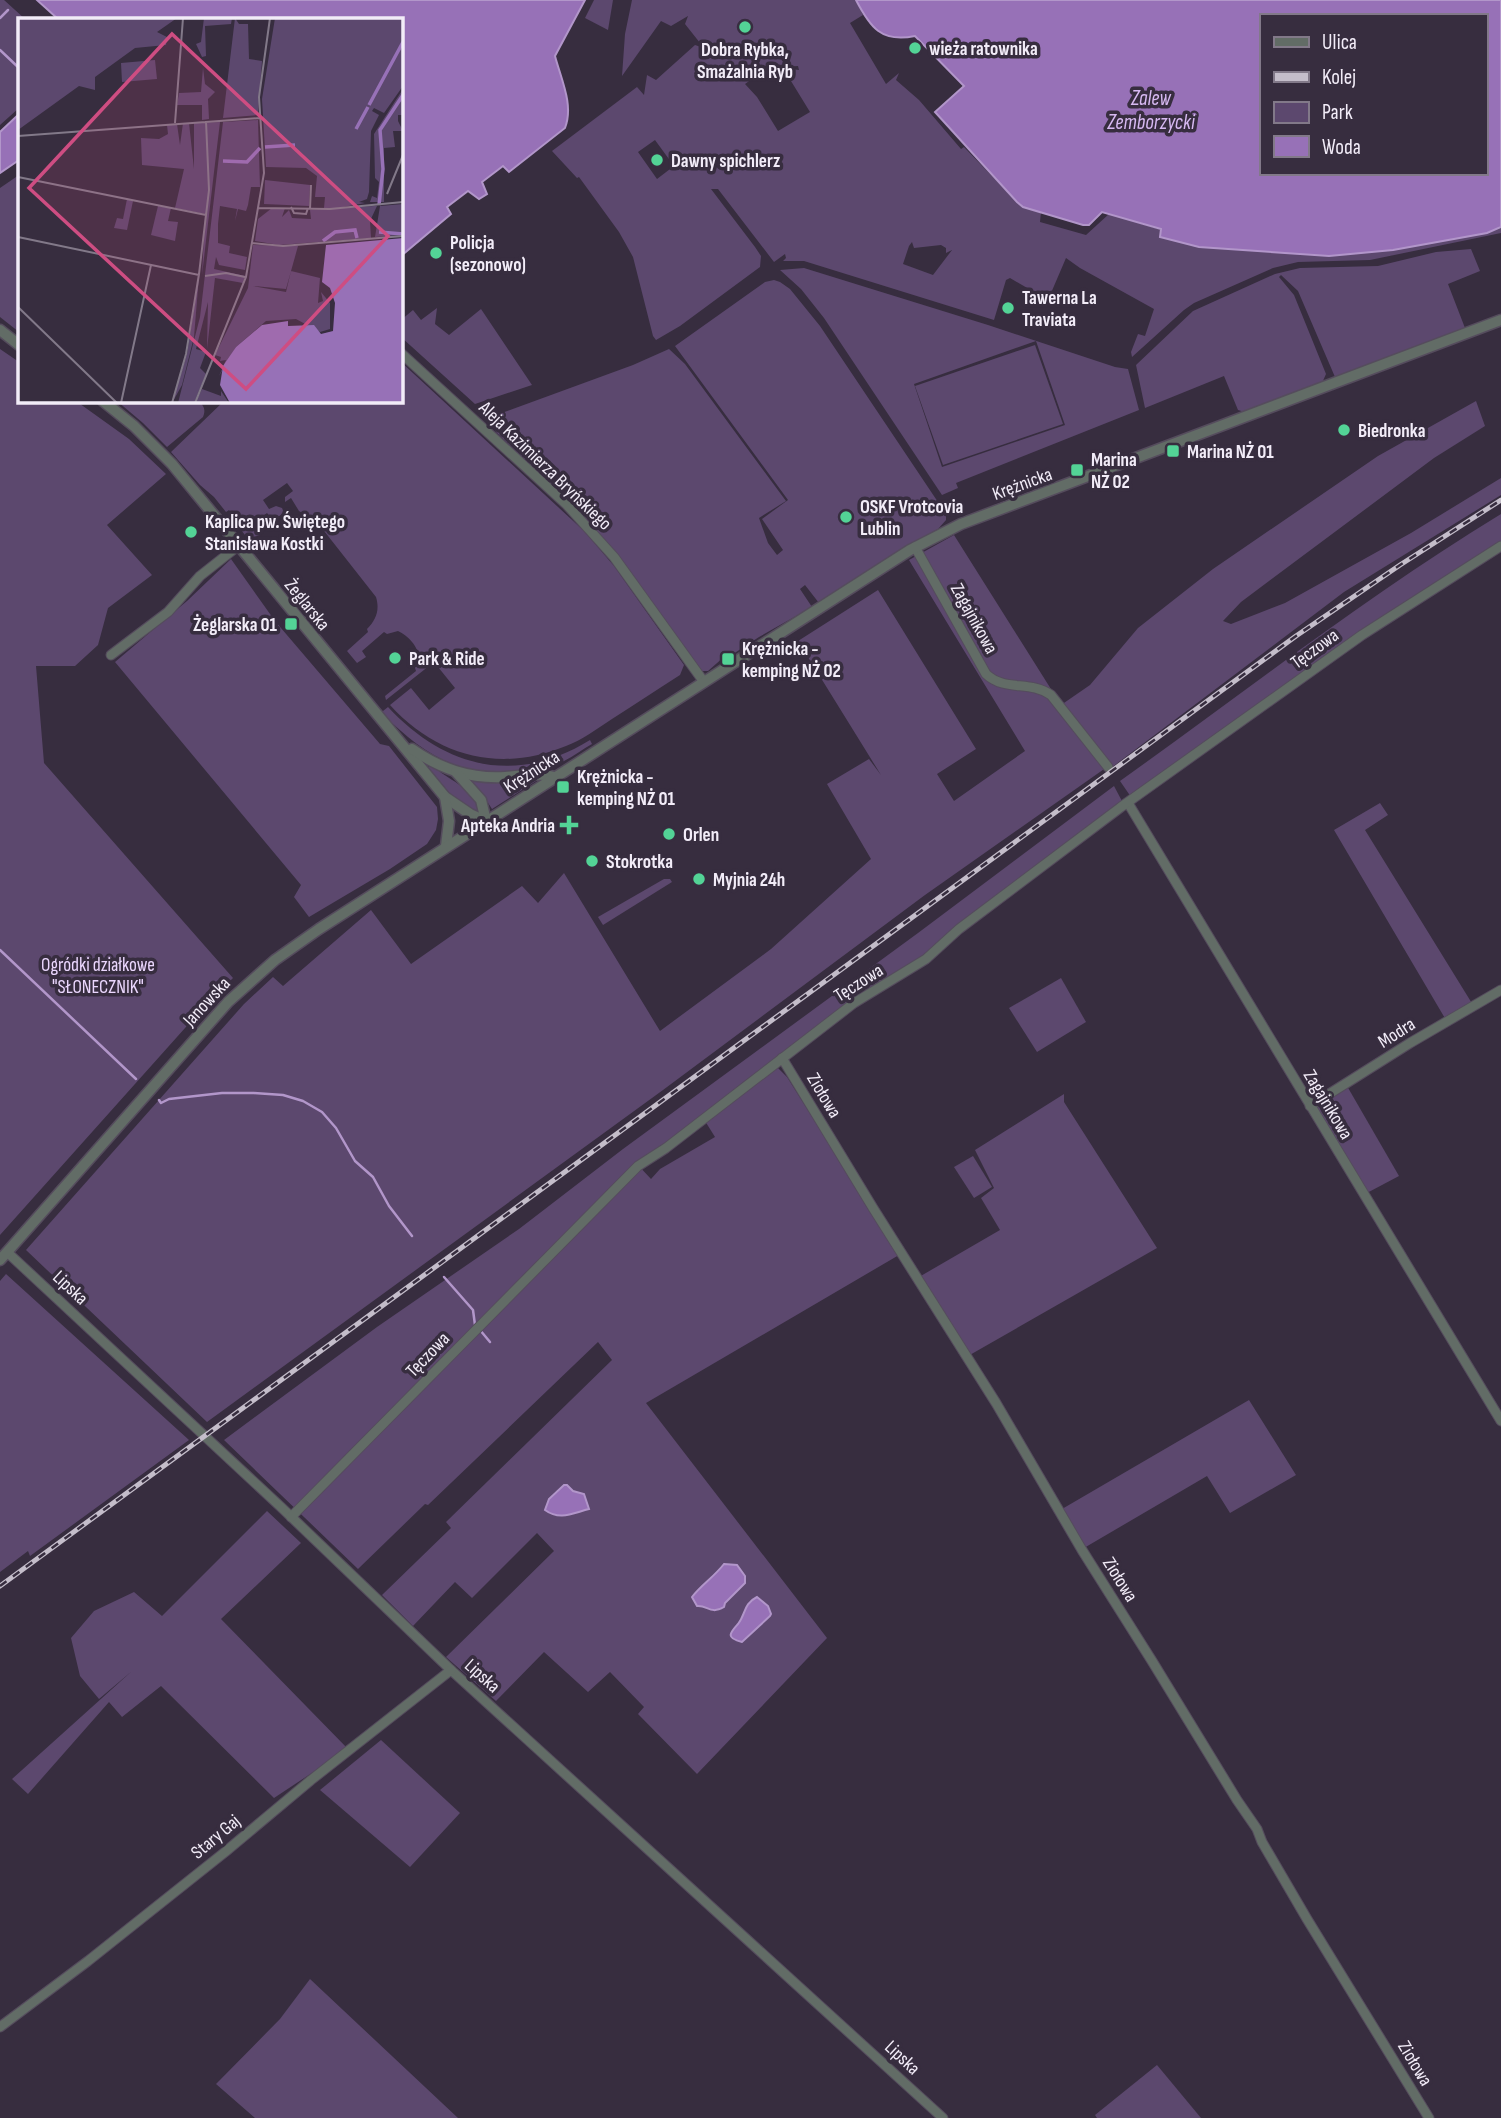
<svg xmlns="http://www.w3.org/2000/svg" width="1501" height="2118" font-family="'Sofia Sans Condensed',sans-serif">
<rect width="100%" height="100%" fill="#372d3f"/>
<g fill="#5c486e" fill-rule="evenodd">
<polygon points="0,0 4,0 25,19 19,19 19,108 0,125"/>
<polygon points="594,0 613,0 608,30 585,18"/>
<path d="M632,0H856L863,15L850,23L886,84L899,73L896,80L919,100L961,149L964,147L1017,202L1023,207L1041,212L1040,222L1086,235L1109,214L1162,230L1160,236L1199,247L1329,256L1393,250L1487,233L1501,227V233L1370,260L1298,262L1273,268L1194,303L1184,310L1132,357L1131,352L1138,334L1145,336L1154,309L1080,268L1066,258L1048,300L1010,278L1006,280L994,320L804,261H783L786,258L785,254L774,262L718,189H711L755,247L761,256L760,267L680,326L656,340L653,336L633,257L619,232L579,177L577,178L552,151L637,87L644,95L647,75L656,80L695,45L704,48L685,24L688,16L671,26L661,21L622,76L625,34ZM798,66L799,70L783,68L810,112L778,131L757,97L745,84L767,68ZM655,140L674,166L657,179L638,152ZM912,242L914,248L941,245L946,248V253L952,250L933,275L903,264L909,246Z"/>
<polygon points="19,175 19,332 0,317 0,188"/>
<polygon points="1471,249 1480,271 1448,284 1465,328 1335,377 1298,291 1281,275 1279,277 1294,295 1326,374 1322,383 1248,413 1238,410 1224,376 1145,408 1136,365 1193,311 1275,274 1300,268 1378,266 1436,252"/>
<path d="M804,268L988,325L1115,367L1128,369L1139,410L956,483L958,488L942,495L824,318L801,289L780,270ZM1036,341L1065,425L942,467L914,384Z"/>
<polygon points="774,280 780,282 790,289 820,326 946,514 946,520 938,529 907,546 819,603 805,585 800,589 812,607 759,637 727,658 725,656 708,671 702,671 617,555 569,503 496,432 493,424 499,414 633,365 669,349 685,364 786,501 759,518 768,543 777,555 783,550 762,519 788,500 675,346 765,282"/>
<polygon points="437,308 435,324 449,335 481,309 532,385 475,404 401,337 401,320 413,310 421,320"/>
<polygon points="1035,345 1063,424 943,465 915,386"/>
<polygon points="0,349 19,362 19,401 76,401 129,439 166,474 107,525 152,575 108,608 98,645 75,666 36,666 44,763 233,978 202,1009 0,1235"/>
<path d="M401,362L584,531L614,566L684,665L680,675C657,690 635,704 612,719C597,729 582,740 566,746C501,773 437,757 390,705L411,688L429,710L455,688L434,662L386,700L385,696L416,671L415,668C426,655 411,637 398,631L387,634L384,632L362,651L366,657L357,663L347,651L368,632L367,629C376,620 380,610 376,597L321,527L315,521L299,511L291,498L285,502V497L293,491L287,483L263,500L269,509L276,506L282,508L284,513L273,520L267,513L258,520L264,527L258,533L260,535L251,538L245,535L241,530L244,528L229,510L226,512L214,497L200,485L171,452L224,401H401Z"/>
<path d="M117,401H199C204,406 206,410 203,417L167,447L143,423Z"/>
<polygon points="1476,401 1485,426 1434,458 1241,602 1223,621 1231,624 1285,603 1411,533 1501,478 1501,495 1344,592 1111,768 1107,767 925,895 663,1090 207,1422 26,1250 244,1004 273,977 283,986 371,910 411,964 522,886 538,903 564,873 660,1031 771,949 871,859 827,784 869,759 881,775 798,641 878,590 976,749 937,774 954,801 1025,751 909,560 954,535 1061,705 1090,685 1138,628 1213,569 1378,456"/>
<path d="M1501,514V543L1131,797L1120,781C1246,691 1368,595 1501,514Z"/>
<polygon points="231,559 275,621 380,744 389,746 437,807 438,819 436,830 427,844 390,869 309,917 294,897 301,885 115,662 187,601"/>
<path d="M388,707C445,768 516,786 590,740L592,744C583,749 574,756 564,761C553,766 540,769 528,771C467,781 424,756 383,714V711Z"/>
<path d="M432,765C448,781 471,785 479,810L476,812L451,795L428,767Z"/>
<polygon points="466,777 493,782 536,781 492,809 483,795"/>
<polygon points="1114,786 1123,803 924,957 852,1002 742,1083 693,1124 637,1164 651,1179 660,1169 715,1137 705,1121 777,1067 787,1077 899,1255 646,1403 827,1638 697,1774 638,1714 644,1707 610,1672 588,1692 544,1652 496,1701 446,1657 554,1551 537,1533 472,1598 455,1582 413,1626 382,1595 451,1528 446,1522 612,1360 598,1342 428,1505 425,1504 358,1569 224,1440 377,1327 519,1229 623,1149 918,933"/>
<polygon points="1380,803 1388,815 1365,830 1473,1005 1446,1020 1334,830"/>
<polygon points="664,879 670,879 672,882 603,925 598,917"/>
<polygon points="1061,978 1086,1022 1037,1052 1009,1008"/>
<polygon points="1347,1086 1399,1176 1365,1194 1316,1112 1319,1105"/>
<polygon points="1064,1094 1064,1102 1157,1248 968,1356 919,1277 1000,1230 981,1198 994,1188 975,1150"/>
<polygon points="973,1156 992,1187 974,1198 954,1167"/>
<polygon points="6,1274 189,1440 30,1556 28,1551 0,1572 0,1281"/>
<polygon points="1249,1400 1296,1475 1230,1513 1207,1476 1084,1548 1062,1509"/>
<polygon points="267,1511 301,1543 221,1619 348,1749 274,1798 161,1686 122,1717 109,1702 28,1794 12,1779 132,1671 99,1699 80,1676 71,1638 94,1611 134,1592 162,1616"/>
<polygon points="381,1740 460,1813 410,1867 320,1790"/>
<polygon points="310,1979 458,2118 255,2118 216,2084 280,2019"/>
<polygon points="1157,2065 1201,2118 1097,2118 1095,2115"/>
</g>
<g fill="#9771b7" stroke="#b296ca" stroke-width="2" fill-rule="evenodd">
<path d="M37,0H585L555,56C561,79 574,105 565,128L509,172L503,166L482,182L487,194L479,199L468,191L447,207L451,214L401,256V19H58Z"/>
<path d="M856,0H1501V227L1487,233L1393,250L1329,256L1199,247L1160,237L1161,229L1102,212L1089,225H1083L1023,207L1017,202L935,112L964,86L915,36C881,43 870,27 856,0ZM1261,16H1485V173H1261Z"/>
<polygon points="19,114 19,160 0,173 0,132"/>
<path d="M564,1485H567L573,1491L584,1494L589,1509C573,1513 560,1521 545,1510L549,1499Z"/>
<path d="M724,1564L737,1565L745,1576V1583L725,1603L724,1607C710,1615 708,1605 697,1606L692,1597C701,1585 714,1577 724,1564Z"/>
<path d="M757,1597L768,1606L771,1614L770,1616L742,1642C725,1638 730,1633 738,1624C746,1614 743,1604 757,1597Z"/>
</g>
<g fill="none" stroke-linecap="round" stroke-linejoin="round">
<g stroke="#b296ca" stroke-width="2.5">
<polyline points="0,18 8,10"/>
<polyline points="0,50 19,68"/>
<polyline points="0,950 136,1079"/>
<polyline points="159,1100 161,1103 169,1099 222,1093 254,1093 283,1095 303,1101 322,1112 336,1128 355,1161 373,1177 389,1206 412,1236"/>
<polyline points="444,1277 473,1310 475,1325"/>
<polyline points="480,1330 490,1342"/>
</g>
<defs>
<g id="minor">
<polyline points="401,353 567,505 614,557 704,682"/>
<path d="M915,547L986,674C1005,692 1030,680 1051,695L1108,767"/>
<polyline points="111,655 168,612 200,576 238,546"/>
<polyline points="1128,803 1501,1421"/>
<polyline points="782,1058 873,1208 996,1403 1082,1550 1152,1661 1237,1800 1257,1829 1262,1842 1307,1919 1429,2118"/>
<polyline points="1310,1106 1410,1043 1501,990"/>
<polyline points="7,1252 282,1508 451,1670 943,2118"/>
<polyline points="291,1517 638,1166 666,1148 854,1003 926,959 959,929 1121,807 1362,635 1501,546"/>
<polyline points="0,2027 88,1961 225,1852 311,1780 451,1670"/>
</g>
<g id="tertiary">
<polyline points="0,330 19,345"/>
<polyline points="103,401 134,426 172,464 445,797 470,814 486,821"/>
<path d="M412,749C441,769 470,779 505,777C522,776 538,772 554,777"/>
<polyline points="456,772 481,800 486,821"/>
<polyline points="445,797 449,821 446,846"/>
<polyline points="0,1260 228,1002 275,960 319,929 910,550 961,524 1501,320"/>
</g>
</defs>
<use href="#minor" stroke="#554c5d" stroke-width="11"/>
<use href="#tertiary" stroke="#554c5d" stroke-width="13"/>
<use href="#minor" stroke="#626c66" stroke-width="9"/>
<use href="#tertiary" stroke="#626c66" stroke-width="10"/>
<defs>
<polyline id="rail" points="0,1586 1296,636 1400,565 1501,500"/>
</defs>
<use href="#rail" stroke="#c4bdca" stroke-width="5"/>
<use href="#rail" stroke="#372d3f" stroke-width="2.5" stroke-dasharray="8" stroke-linecap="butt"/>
</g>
<g fill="#53d396" stroke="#372d3f" stroke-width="2.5">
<circle cx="745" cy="27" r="7"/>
<circle cx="915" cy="48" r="7"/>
<circle cx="657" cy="160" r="7"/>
<circle cx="436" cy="253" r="7"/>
<circle cx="1008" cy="308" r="7"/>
<circle cx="1344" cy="430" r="7"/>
<rect x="1166" y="444" width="14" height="14" rx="3.5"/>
<rect x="1070" y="463" width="14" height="14" rx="3.5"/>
<circle cx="846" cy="517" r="7"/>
<circle cx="191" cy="532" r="7"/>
<rect x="284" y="617" width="14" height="14" rx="3.5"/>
<circle cx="395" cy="658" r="7"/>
<rect x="721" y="652" width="14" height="14" rx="3.5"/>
<rect x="556" y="780" width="14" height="14" rx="3.5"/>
<path d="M565.5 814.5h7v7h7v7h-7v7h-7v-7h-7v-7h7z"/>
<circle cx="669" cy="834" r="7"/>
<circle cx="592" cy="861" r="7"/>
<circle cx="699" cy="879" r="7"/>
</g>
<g text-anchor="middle" stroke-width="7" stroke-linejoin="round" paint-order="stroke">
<g font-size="19" font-weight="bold" fill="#f2ecf8" stroke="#372d3f" text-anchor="start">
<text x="929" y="55">wieża ratownika</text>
<text x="745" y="56" text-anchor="middle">Dobra Rybka,<tspan x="745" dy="22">Smażalnia Ryb</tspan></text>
<text x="671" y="167">Dawny spichlerz</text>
<text x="450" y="249">Policja<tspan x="450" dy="22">(sezonowo)</tspan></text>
<text x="1022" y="304">Tawerna La<tspan x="1022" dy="22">Traviata</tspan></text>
<text x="1358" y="437">Biedronka</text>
<text x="1187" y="458">Marina NŻ 01</text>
<text x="1091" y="466">Marina<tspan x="1091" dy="22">NŻ 02</tspan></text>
<text x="860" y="513">OSKF Vrotcovia<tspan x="860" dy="22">Lublin</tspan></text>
<text x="205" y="528">Kaplica pw. Świętego<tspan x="205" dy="22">Stanisława Kostki</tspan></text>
<text x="277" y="631" text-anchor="end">Żeglarska 01</text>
<text x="742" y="655">Krężnicka -<tspan x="742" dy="22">kemping NŻ 02</tspan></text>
<text x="409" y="665">Park &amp; Ride</text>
<text x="577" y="783">Krężnicka -<tspan x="577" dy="22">kemping NŻ 01</tspan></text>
<text x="555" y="832" text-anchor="end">Apteka Andria</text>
<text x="683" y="841">Orlen</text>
<text x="606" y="868">Stokrotka</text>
<text x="713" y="886">Myjnia 24h</text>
</g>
<g font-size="19" fill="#f2ecf8" stroke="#372d3f">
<text transform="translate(546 465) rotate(44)" y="7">Aleja Kazimierza Bryńskiego</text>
<text transform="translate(1022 483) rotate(-20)" y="7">Krężnicka</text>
<text transform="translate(308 604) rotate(51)" y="7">Żeglarska</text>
<text transform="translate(975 618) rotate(61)" y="7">Zagajnikowa</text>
<text transform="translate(1314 648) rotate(-36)" y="7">Tęczowa</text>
<text transform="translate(531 771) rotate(-33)" y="7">Krężnicka</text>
<text transform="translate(858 982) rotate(-32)" y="7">Tęczowa</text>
<text transform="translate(206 1001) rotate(-47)" y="7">Janowska</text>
<text transform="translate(1396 1032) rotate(-32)" y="7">Modra</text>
<text transform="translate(825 1095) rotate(59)" y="7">Ziołowa</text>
<text transform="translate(1329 1104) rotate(59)" y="7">Zagajnikowa</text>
<text transform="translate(71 1287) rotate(43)" y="7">Lipska</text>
<text transform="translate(427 1354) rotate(-46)" y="7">Tęczowa</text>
<text transform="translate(1121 1579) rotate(58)" y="7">Ziołowa</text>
<text transform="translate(483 1675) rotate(42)" y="7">Lipska</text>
<text transform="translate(215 1836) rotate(-40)" y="7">Stary Gaj</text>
<text transform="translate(903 2057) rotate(43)" y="7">Lipska</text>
<text transform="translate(1416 2063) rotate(59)" y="7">Ziołowa</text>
</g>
<g font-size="19" fill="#ebd7fe" stroke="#372d3f">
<text x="98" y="971">Ogródki działkowe<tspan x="98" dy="22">"SŁONECZNIK"</tspan></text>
</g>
<g font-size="21" font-style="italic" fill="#d7b9f2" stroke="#372d3f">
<text x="1151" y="105">Zalew<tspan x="1151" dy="24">Zemborzycki</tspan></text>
</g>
</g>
<g transform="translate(18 18)">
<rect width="385" height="385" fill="#372d3f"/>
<path d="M0,0H159L139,14L149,19L148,27L117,30L77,59V72L61,68L0,112ZM186,0H214L213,6L187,8L188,38L184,39L178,26L183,24ZM217,0L221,6H230L231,41L244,43L240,97L205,100ZM257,0H385V68L366,95L356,90L354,93L361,97L353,113L351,174L349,181L341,184L347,185L314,191H307L293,190H306L307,179H297L299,158L288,150L248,149L244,81ZM137,42L139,61L104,64L103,45ZM185,50L187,66L197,74L190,81L191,101L184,102V87H159L161,75L183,74ZM385,71V97H380V103L385,113H375L377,129L366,130V184H352L354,178L359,180L361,164L357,160L356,116ZM240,102L242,169H233L230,187L228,193L220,191L217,203L219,191L202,188L200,206V225L212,228L211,235L229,239L227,252L201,247L198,239L196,251L227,258L225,265L197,260L189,331L190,284L178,331L188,334L182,350L188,356L176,385H160L182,299L205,104ZM202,104L196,154L184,257L187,196L157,190L166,151L124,147L123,120L141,121L150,116L149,107L159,106L162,127L165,105H171L176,151V105ZM247,162L292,167L291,188L246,186ZM109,181L115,183L109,212L96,210L99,200L105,201ZM385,186V217L357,219L362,188ZM140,188L153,190L150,203L160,204L157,223L133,217ZM356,188H359L352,203L353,220L261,227L237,223L240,201L254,190H267L264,199L271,192L274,200L293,201L292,192ZM235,227L280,228L268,271L235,268L268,274L273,253L302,260L300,285L305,283L303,274L312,285V311L302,314L278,301L248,303L218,329L201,358L208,342L202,343L203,339L197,337L230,270ZM181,258L176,319L164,367L154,385L169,336ZM184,371L203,378V373L211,385H177Z" fill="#5c486e"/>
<path d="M385,220V385H212L202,367L205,348L218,329L244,307L270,303V308L296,307L303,316L315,313L317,285L312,270L304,264L308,227Z" fill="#9771b7"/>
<path fill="none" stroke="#9771b7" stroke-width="3.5" d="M351,87L385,24M338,111L350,89M247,129L277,127M205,143L229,144L242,130M361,187L365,151L362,112L385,77M361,214L385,216M305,223L317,214L337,212L339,220"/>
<path fill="none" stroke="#827989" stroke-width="2" d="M157,105L165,0M0,118L242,100M0,159L188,197M369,176L385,137M273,189L276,195L288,196L290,190M240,190L312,191L385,184M292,191L293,167M0,219L181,257M234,225L265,228L385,218M187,258L208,255L227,259M0,289L99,385M103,385L133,247M154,385L168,336L181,256L191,172L188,103M177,385L228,259L246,155L241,79L252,0"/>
<path fill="#ce4d82" fill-opacity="0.15" stroke="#ce4d82" stroke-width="3.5" d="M154,16L370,218L228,371L11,170Z"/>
<rect width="385" height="385" fill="none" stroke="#f2ecf8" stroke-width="3.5"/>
</g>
<rect x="1260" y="14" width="228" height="161" fill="#372d3f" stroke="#827989" stroke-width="2"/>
<rect x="1274" y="37" width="35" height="10" fill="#626c66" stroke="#827989" stroke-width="2"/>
<text x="1322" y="49" font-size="21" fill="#f2ecf8">Ulica</text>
<rect x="1274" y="72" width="35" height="10" fill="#c4bdca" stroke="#827989" stroke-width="2"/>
<text x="1322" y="84" font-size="21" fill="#f2ecf8">Kolej</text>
<rect x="1274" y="102" width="35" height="21" fill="#5c486e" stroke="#827989" stroke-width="2"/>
<text x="1322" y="119" font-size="21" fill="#f2ecf8">Park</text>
<rect x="1274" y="136" width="35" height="21" fill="#9771b7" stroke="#827989" stroke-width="2"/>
<text x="1322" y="154" font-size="21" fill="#f2ecf8">Woda</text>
</svg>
